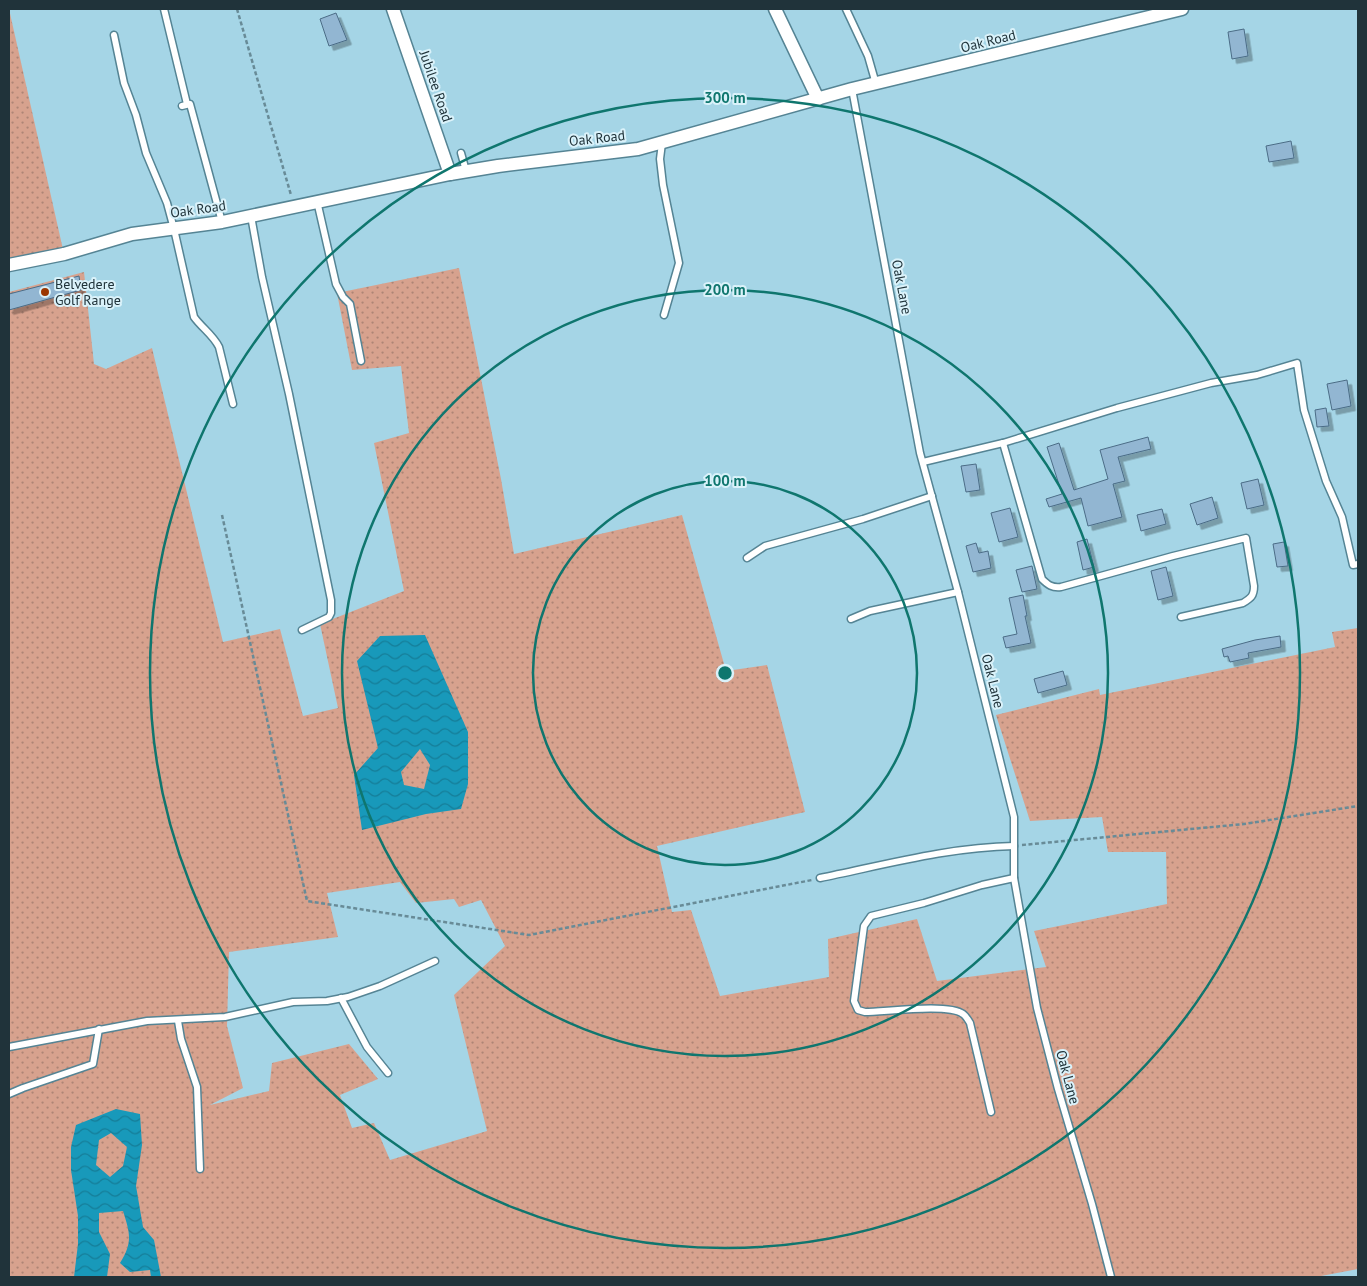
<svg xmlns="http://www.w3.org/2000/svg" width="1367" height="1286" font-family="'PT Sans',sans-serif">
<defs>
<pattern id="grass-dots" width="8" height="8" patternUnits="userSpaceOnUse" patternTransform="scale(1.25)"><rect width="8" height="8" fill="#d7a28e"/><path d="M2 2h.1M6 6h.1" fill="none" stroke="#ae8575" stroke-width="1.8" stroke-linecap="round"/></pattern>
<pattern id="water-waves" width="16" height="10" patternUnits="userSpaceOnUse" patternTransform="scale(1.25)"><rect width="16" height="10" fill="#1899ba"/><path d="M0 5q4-4 8 0t8 0" fill="none" stroke="#157d98"/></pattern>
<filter id="shadow"><feDropShadow dx="4.5" dy="4.5" stdDeviation="0" flood-color="#0004"/></filter>
</defs>
<rect width="100%" height="100%" fill="#a5d5e6"/>
<g fill="url(#grass-dots)" fill-rule="evenodd">
<polygon points="9,9 64,254 9,265"/>
<path d="M459,268L501,479L514,554L682,515L726,671L767,665L805,812L657,846L672,912L691,910L720,996L829,977L828,939L917,919L937,981L1046,967L1034,931L1167,904L1166,852H1108L1102,817L1030,821L996,715L1099,689L1100,695L1335,647L1332,632L1358,628V1269L1316,1277H9V292L84,272L94,364L106,369L152,348L223,642L280,629L303,716L338,708L320,624L404,591L374,443L409,433L401,366L352,370L337,293ZM400,882L416,903L454,899L459,907L481,900L505,946L454,995L487,1131L390,1160L374,1123L352,1128L340,1095L378,1079L349,1044L272,1063L269,1091L210,1105L243,1088L227,1026L229,952L338,937L327,893Z"/>
</g>
<g fill="url(#water-waves)" fill-rule="evenodd">
<path d="M425,635L468,732V784L461,809L426,814L362,830L354,775L378,748L357,661L380,636ZM420,749L430,765L424,789L404,785L401,772Z"/>
<path d="M116,1109L140,1114L142,1145L136,1186L143,1227L154,1240L161,1277H151L150,1270L130,1272L120,1263C133,1242 130,1233 123,1211L99,1213V1232L110,1254L107,1277H74L78,1244V1216L71,1170V1147L76,1125ZM111,1133L127,1147L123,1166L110,1177L96,1165L99,1140Z"/>
</g>
<g fill="#92b6d2" stroke="#4b6c86" filter="url(#shadow)">
<polygon points="336,13 347,40 329,46 320,19"/>
<polygon points="1244,29 1248,56 1232,59 1228,32"/>
<polygon points="1291,141 1294,158 1269,162 1266,146"/>
<polygon points="79,276 81,290 9,310 9,294"/>
<polygon points="1347,380 1351,406 1332,410 1327,384"/>
<polygon points="1326,408 1329,426 1317,427 1315,410"/>
<polygon points="1148,437 1151,449 1118,457 1125,481 1113,484 1122,517 1088,526 1081,498 1049,507 1046,499 1062,494 1047,447 1059,443 1074,490 1108,479 1100,450"/>
<polygon points="976,464 980,490 966,492 961,466"/>
<polygon points="1258,479 1264,505 1247,509 1241,483"/>
<polygon points="1212,497 1218,518 1197,525 1190,504"/>
<polygon points="1010,508 1018,537 999,542 991,513"/>
<polygon points="1162,509 1166,524 1141,531 1137,515"/>
<polygon points="1087,539 1094,567 1083,570 1077,542"/>
<polygon points="1284,542 1288,566 1277,567 1273,544"/>
<polygon points="976,543 979,553 988,551 991,568 973,572 966,546"/>
<polygon points="1032,566 1037,589 1022,592 1016,570"/>
<polygon points="1166,567 1173,596 1158,600 1151,571"/>
<polygon points="1023,595 1027,616 1025,616 1031,643 1006,648 1003,637 1017,634 1009,598"/>
<polygon points="1280,636 1281,647 1248,653 1249,658 1230,662 1228,656 1224,657 1222,649 1255,640"/>
<polygon points="1063,671 1067,685 1038,693 1034,679"/>
</g>
<g fill="none" stroke-linecap="round" stroke-linejoin="round">
<defs>
<g id="lane">
<polyline points="164,9 187,104"/>
<polyline points="846,9 868,56 876,84"/>
<path d="M114,35L124,83L136,115L146,153L167,203L174,229L194,317C202,328 213,335 219,347L233,404"/>
<polyline points="852,89 920,453 958,592 1014,817 1014,878 1037,1008 1058,1089 1092,1204 1111,1277"/>
<polyline points="182,106 190,104 222,222"/>
<polyline points="662,143 660,159 663,185 679,263 664,315"/>
<polyline points="461,153 466,171"/>
<polyline points="317,201 336,284 343,297 350,304 361,361"/>
<polyline points="251,216 262,277 289,394 331,600 331,613 329,617 302,630"/>
<path d="M1003,443L1042,579C1048,585 1052,588 1061,587L1173,556L1246,538L1254,586C1254,596 1251,598 1243,603L1181,617"/>
<polyline points="923,462 1003,443 1117,408 1211,383 1257,375 1297,363 1304,410 1326,481 1342,517 1353,565 1358,564"/>
<polyline points="747,558 765,546 863,519 932,496"/>
<polyline points="851,619 870,611 958,592"/>
<path d="M820,878C884,865 949,847 1014,846"/>
<polyline points="341,998 367,1047 388,1073"/>
<polyline points="178,1021 181,1039 197,1087 200,1169"/>
<polyline points="9,1047 147,1021 225,1017 293,1002 327,1001 348,997 380,986 435,961"/>
<polyline points="9,1094 23,1088 93,1064 99,1029"/>
<path d="M991,1112L970,1023C968,1020 966,1016 963,1014C948,1003 885,1012 865,1012L858,1010L854,1001L864,926L871,916L924,903L982,885L1014,878"/>
</g>
<g id="street">
<polyline points="393,9 450,174"/>
<polyline points="775,9 818,99"/>
<polyline points="9,265 64,254 132,234 222,222 450,174 498,166 638,149 852,89 1182,9"/>
</g>
</defs>
<use href="#lane" stroke="#558494" stroke-width="9"/>
<use href="#street" stroke="#558494" stroke-width="15"/>
<g stroke="#688b97" stroke-width="2.5" stroke-dasharray="4 2.5" stroke-linecap="butt">
<polyline points="237,9 291,195"/>
<polyline points="222,515 307,901 529,935 812,880"/>
<polyline points="1022,845 1244,824 1358,806"/>
</g>
<use href="#lane" stroke="#fff" stroke-width="6"/>
<use href="#street" stroke="#fff" stroke-width="12"/>
</g>
<g fill="none" stroke="#0f766e" stroke-width="2.5">
<circle cx="725" cy="673" r="192"/>
<circle cx="725" cy="673" r="383"/>
<circle cx="725" cy="673" r="575"/>
</g>
<circle fill="#9b3702" stroke="#daf2fa" stroke-width="2" cx="45" cy="292" r="5"/>
<g text-anchor="middle" stroke-width="4" stroke-linejoin="round" paint-order="stroke">
<g font-size="14" fill="#20333a" stroke="#daf2fa">
<text transform="translate(988 41) rotate(-14)" y="5">Oak Road</text>
<text transform="translate(436 86) rotate(71)" y="5">Jubilee Road</text>
<text transform="translate(597 138) rotate(-6)" y="5">Oak Road</text>
<text transform="translate(198 209) rotate(-8)" y="5">Oak Road</text>
<text transform="translate(902 287) rotate(79)" y="5">Oak Lane</text>
<text transform="translate(993 681) rotate(76)" y="5">Oak Lane</text>
<text transform="translate(1068 1077) rotate(75)" y="5">Oak Lane</text>
</g>
<g font-size="14" fill="#20333a" stroke="#daf2fa" text-anchor="start">
<text x="55" y="289">Belvedere<tspan x="55" dy="16">Golf Range</tspan></text>
</g>
</g>
<circle cx="725" cy="673" r="8" fill="#0f766e" stroke="#daf2fa" stroke-width="2.5"/>
<g font-size="15" text-anchor="middle" font-weight="bold" fill="#0f766e" stroke="#daf2fa" stroke-width="4" stroke-linejoin="round" paint-order="stroke">
<text x="725" y="103">300 m</text>
<text x="725" y="295">200 m</text>
<text x="725" y="486">100 m</text>
</g>
<rect width="1367" height="1286" fill="none" stroke="#20333a" stroke-width="20"/>
</svg>
